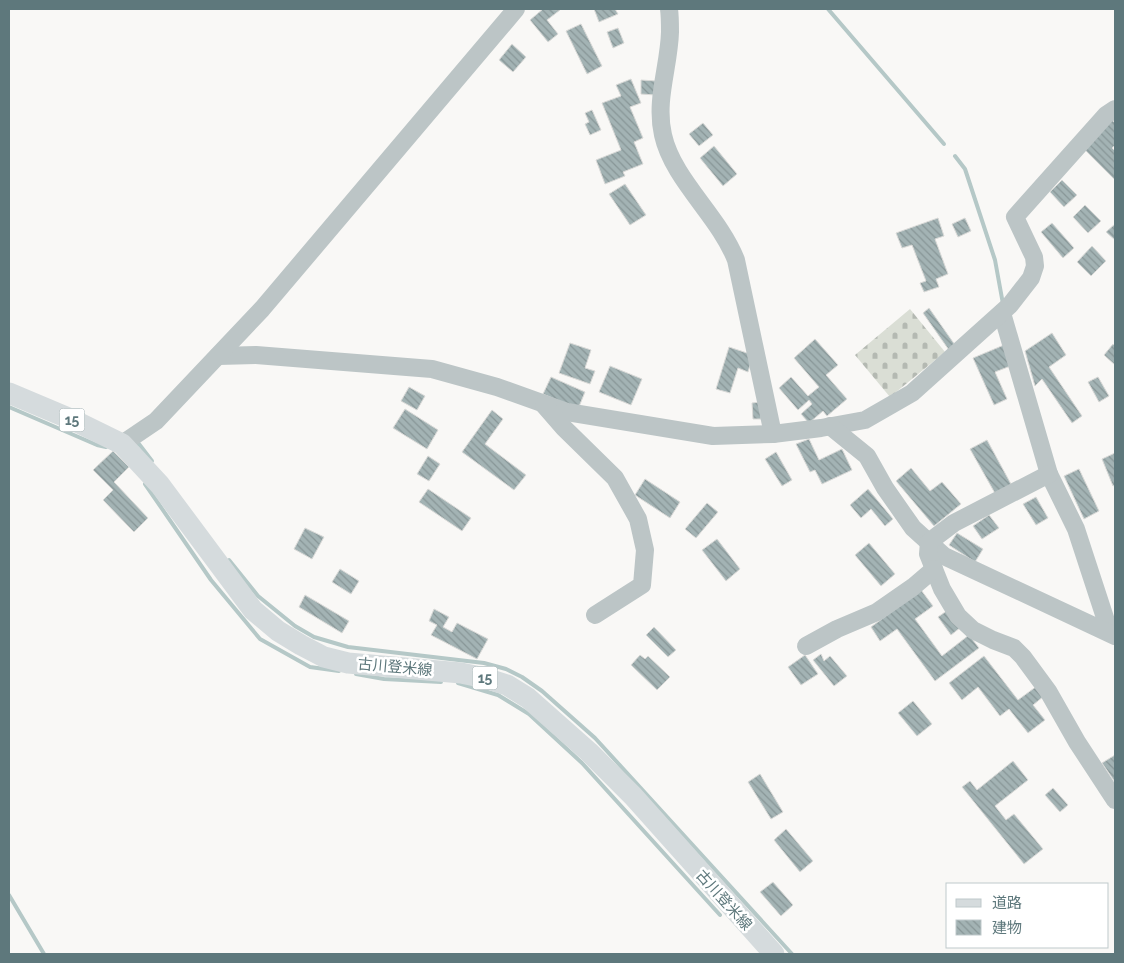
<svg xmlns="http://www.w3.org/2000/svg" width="1124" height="963" font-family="Raleway,'Noto Sans JP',sans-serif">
<defs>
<pattern id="cemetery-stones" width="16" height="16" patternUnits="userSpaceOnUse" patternTransform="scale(1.25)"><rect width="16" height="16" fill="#daded5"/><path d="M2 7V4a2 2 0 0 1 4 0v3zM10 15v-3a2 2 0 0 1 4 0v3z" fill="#b4b9b2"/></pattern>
<pattern id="building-back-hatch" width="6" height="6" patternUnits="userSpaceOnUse" patternTransform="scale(1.25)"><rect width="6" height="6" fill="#a3b3b4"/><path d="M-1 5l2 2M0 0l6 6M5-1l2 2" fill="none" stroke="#889697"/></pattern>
</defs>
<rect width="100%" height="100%" fill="#f9f8f6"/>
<polygon fill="url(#cemetery-stones)" points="910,309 945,352 890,397 855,355"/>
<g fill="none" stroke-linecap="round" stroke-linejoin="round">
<g stroke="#b5c8c7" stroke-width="4">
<polyline points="828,9 944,144"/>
<polyline points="955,156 965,169 995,260 1003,304"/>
<polyline points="9,407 97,445 106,447"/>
<polyline points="135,446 139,444 152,461"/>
<polyline points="145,484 211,580 260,639 310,667 339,671"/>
<polyline points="229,560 258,596 295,626 314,637 348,647 484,663 506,669 522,677 542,691 595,738 792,954"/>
<polyline points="356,674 384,679 441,682"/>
<polyline points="458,683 498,695 529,714 582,763 720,915"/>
<polyline points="9,895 44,954"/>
</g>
</g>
<g fill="url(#building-back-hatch)" stroke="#dadad8">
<polygon points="543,9 560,10 547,20 558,34 548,42 530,20"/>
<polygon points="594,9 615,9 618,14 599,22"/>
<polygon points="581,24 602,66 587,74 566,31"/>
<polygon points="618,28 624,43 613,48 607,32"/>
<polygon points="512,44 526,57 513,72 499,60"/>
<polygon points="631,79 641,103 630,107 643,138 634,142 643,164 623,172 625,176 605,184 596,160 621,150 602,103 621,96 616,85"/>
<polygon points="641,80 656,81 656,95 641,94"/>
<polygon points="592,110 601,130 590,135 585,124 589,122 585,113"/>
<polygon points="1112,120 1115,123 1115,145 1112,148 1115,151 1115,180 1084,149"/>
<polygon points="703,123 713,135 699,146 689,134"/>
<polygon points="714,146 737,174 723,186 700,158"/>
<polygon points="1062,180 1077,195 1064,207 1050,192"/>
<polygon points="625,184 646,215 630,225 609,194"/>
<polygon points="1085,205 1101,221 1088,233 1073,217"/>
<polygon points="938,218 944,236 935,239 948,274 936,279 939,287 924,292 920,283 926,281 912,245 902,248 896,233"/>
<polygon points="965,218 971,231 958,237 952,224"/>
<polygon points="1052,223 1074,248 1063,258 1041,232"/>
<polygon points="1115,224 1115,240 1106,232"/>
<polygon points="1092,246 1106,261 1091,276 1077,262"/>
<polygon points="929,308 955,345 949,350 923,313"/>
<polygon points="1052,333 1066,355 1049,367 1082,416 1072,423 1042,379 1035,386 1025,351"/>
<polygon points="815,339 838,365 826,375 847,399 827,416 823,411 809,423 801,414 812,404 809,400 798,410 779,388 791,377 808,396 819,387 794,358"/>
<polygon points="570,343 591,350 585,368 595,371 590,384 559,373"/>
<polygon points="1113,344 1115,346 1115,365 1104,355"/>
<polygon points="1004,345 1013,365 995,372 1007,399 994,405 973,358"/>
<polygon points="729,347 753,355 748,372 738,368 730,393 716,389"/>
<polygon points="610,366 642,379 631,405 599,392"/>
<polygon points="551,377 585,392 578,409 543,394"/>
<polygon points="1098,377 1109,396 1099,402 1088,382"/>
<polygon points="409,387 425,396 417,410 401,401"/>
<polygon points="761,402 761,419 753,419 752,403"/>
<polygon points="405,409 438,430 427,449 393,428"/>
<polygon points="492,410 503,419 485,444 526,475 514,490 462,452"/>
<polygon points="809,439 819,460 842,449 852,470 822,484 815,470 810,472 796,444"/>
<polygon points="987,440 1012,486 996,495 970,449"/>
<polygon points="113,451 129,467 114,482 148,518 134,532 103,500 113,490 93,470"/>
<polygon points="776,452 792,480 782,486 765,459"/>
<polygon points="1115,453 1115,485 1113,486 1102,459"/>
<polygon points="428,456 440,464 429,481 417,474"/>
<polygon points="911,468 930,491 942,482 961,504 934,526 896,481"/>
<polygon points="1079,469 1099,511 1084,519 1064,476"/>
<polygon points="645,479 680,502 670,518 635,495"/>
<polygon points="428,489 471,518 462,531 419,502"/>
<polygon points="868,489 893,519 885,526 871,509 861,518 850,505"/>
<polygon points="1036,497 1048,518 1036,525 1023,504"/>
<polygon points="707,503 718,512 696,538 685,529"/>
<polygon points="989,515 999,528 982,539 973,526"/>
<polygon points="305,528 324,537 312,559 294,549"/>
<polygon points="957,533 983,549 975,562 949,545"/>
<polygon points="717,539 740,569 726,581 702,550"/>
<polygon points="869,543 895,574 881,586 855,555"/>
<polygon points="340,569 359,581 351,594 332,582"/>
<polygon points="921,590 933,606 915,619 942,656 969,635 979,648 935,681 897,629 880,641 871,627"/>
<polygon points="305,595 349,621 342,633 299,607"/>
<polygon points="434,609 449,617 443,627 452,632 457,623 488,639 477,659 431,635 437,625 429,621"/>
<polygon points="948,610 961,627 951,635 938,617"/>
<polygon points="654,627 676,650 668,657 646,635"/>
<polygon points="821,654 824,661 830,656 847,676 834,686 813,660"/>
<polygon points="640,655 645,659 648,656 670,677 657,690 631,665"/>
<polygon points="805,655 818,674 801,685 788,667"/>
<polygon points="984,656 1018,700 1037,686 1044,696 1033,705 1045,720 1028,733 1009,709 1000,716 978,687 962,700 949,683"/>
<polygon points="913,701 932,724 917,736 898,713"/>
<polygon points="1115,755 1115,782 1102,763"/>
<polygon points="1013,761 1028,780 995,806 1006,820 1014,814 1043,849 1024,864 962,787 970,781 977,790"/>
<polygon points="760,774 783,812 771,819 748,782"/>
<polygon points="1053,788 1068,805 1060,812 1045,795"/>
<polygon points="786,829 813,861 800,872 774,840"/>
<polygon points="773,882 793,905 781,916 760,892"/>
</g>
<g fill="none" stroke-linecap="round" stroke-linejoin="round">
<g stroke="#bcc5c6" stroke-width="18">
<path d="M669,9C670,16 670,24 670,32C669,67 655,100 663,135C673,180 719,216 736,260L773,434"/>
<polyline points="1002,313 1049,474 1076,529 1110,633"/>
<polyline points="218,356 256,355 432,369 497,387 567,412 713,436 773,434 821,428 865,420 912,393 1010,305 1031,278 1035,266 1034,257 1015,217 1106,115 1115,109"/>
<polyline points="544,405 564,428 615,478 638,519 645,550 642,585 595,615"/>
<polyline points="830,426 867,456 885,488 913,528 944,556 1115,636"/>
<polyline points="122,444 156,421 262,309 516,9"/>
<polyline points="1049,474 954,523 929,542 928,554 942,589 958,616 973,630 993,640 1014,648 1023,657 1048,691 1077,742 1115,800"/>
<polyline points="806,646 837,629 877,612 913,587 934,569"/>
</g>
<polyline stroke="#d5dbdd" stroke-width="21" points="9,393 73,420 122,444 160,485 253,610 278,631 301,645 324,657 348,663 461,673 485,678 507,685 528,698 589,752 633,796 774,954"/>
</g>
<g text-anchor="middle" stroke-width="5" stroke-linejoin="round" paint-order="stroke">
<g fill="#fff" stroke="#8ea0a3" stroke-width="1">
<rect x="59.5" y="408.5" width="25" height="23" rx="4"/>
<rect x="472.5" y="666.5" width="25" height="23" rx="4"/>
</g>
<g font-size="14" font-weight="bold" fill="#5e787c">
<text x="72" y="425">15</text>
<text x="485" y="683">15</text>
</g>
<g font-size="15" fill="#5e787c" stroke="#fff">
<text transform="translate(395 667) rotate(5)" y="5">古川登米線</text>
<text transform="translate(724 900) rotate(48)" y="5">古川登米線</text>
</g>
</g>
<rect width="1124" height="963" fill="none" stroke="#5e787c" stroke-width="20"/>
<rect x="946" y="883" width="162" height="65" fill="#ffffff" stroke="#bfc9cb"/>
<rect x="956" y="899" width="25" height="8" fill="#d5dbdd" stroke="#bfc9cb"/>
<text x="992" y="908" font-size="15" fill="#5e787c">道路</text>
<rect x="956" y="920" width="25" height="15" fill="url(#building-back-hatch)" stroke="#bfc9cb"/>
<text x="992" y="933" font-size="15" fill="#5e787c">建物</text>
</svg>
